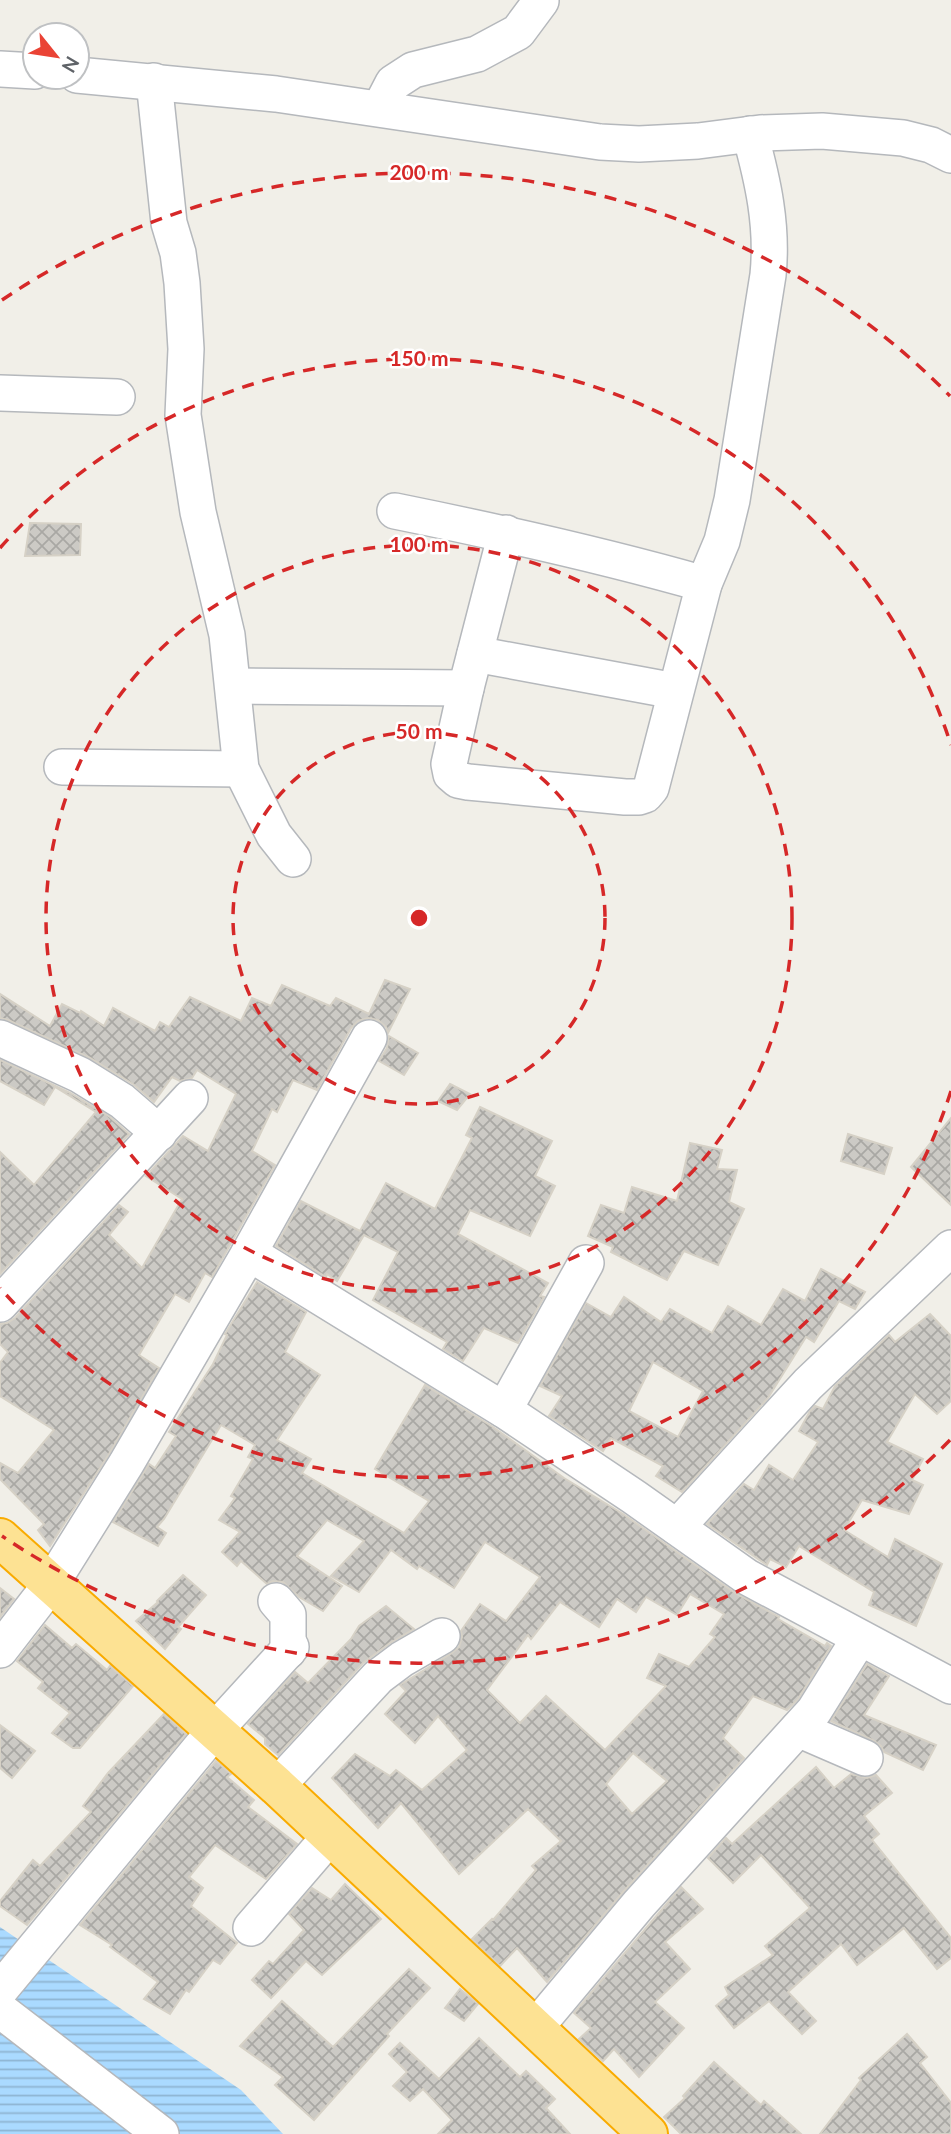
<svg xmlns="http://www.w3.org/2000/svg" width="951" height="2134" font-family="Lato,sans-serif">
<defs>
<pattern id="water-rules" width="6" height="5" patternUnits="userSpaceOnUse" patternTransform="scale(1.75)"><rect width="6" height="5" fill="#aadaff"/><path d="M0 2.5h6" fill="none" stroke="#8eb4d2"/></pattern>
<pattern id="building-cross-hatch" width="8" height="8" patternUnits="userSpaceOnUse" patternTransform="scale(1.75)"><rect width="8" height="8" fill="#cccac5"/><path d="M0 0l8 8M0 8l8-8" fill="none" stroke="#a9a8a4"/></pattern>
</defs>
<rect width="100%" height="100%" fill="#f1efe8"/>
<polygon fill="url(#water-rules)" points="0,1927 241,2090 283,2134 0,2134"/>
<g fill="url(#building-cross-hatch)" stroke="#d6d1c6" stroke-width="2" fill-rule="evenodd">
<polygon points="30,523 81,524 80,555 25,556"/>
<polygon points="385,980 410,989 388,1033 386,1027 378,1020 368,1018 358,1021 351,1028 317,1090 293,1080 277,1112 272,1109 252,1151 275,1165 212,1277 205,1273 189,1302 175,1294 139,1355 159,1368 109,1454 50,1546 38,1530 44,1524 0,1479 0,1463 18,1473 54,1430 0,1396 0,1363 8,1352 0,1344 0,1324 7,1323 15,1318 119,1205 128,1212 109,1235 142,1268 182,1199 146,1176 183,1136 208,1151 236,1094 197,1070 192,1078 180,1081 172,1077 154,1102 133,1084 90,1058 8,1020 0,1018 0,994 50,1026 62,1004 80,1013 81,1011 104,1026 113,1008 155,1031 160,1022 169,1027 190,997 241,1021 252,998 271,1006 282,985 330,1006 336,998 369,1014"/>
<polygon points="389,1036 418,1053 404,1075 379,1061 387,1048"/>
<polygon points="0,1060 70,1093 110,1117 129,1134 0,1274 0,1152 34,1185 96,1112 55,1087 44,1105 0,1081"/>
<polygon points="450,1084 470,1094 457,1110 438,1101"/>
<polygon points="480,1107 552,1141 535,1176 555,1186 530,1236 470,1210 458,1234 548,1283 540,1296 544,1297 518,1343 484,1328 463,1361 443,1349 447,1342 373,1300 398,1252 364,1235 337,1281 327,1274 326,1277 276,1246 301,1201 360,1231 386,1183 435,1209 472,1138 466,1135"/>
<polygon points="951,1118 951,1205 911,1167"/>
<polygon points="848,1134 892,1148 884,1174 841,1161"/>
<polygon points="690,1143 722,1150 717,1169 737,1170 729,1202 744,1209 718,1265 684,1251 667,1280 611,1252 613,1247 588,1236 601,1205 624,1213 632,1187 677,1201"/>
<path d="M821,1269L865,1292L855,1309L839,1301L814,1342L806,1337L768,1398L682,1492L656,1476L663,1466L611,1438L603,1451L549,1416L562,1396L540,1386L586,1303L611,1317L624,1297L661,1322L670,1309L712,1333L728,1306L761,1325L783,1289L805,1301ZM653,1362L703,1391L678,1437L629,1411Z"/>
<path d="M257,1282L306,1312L285,1352L320,1375L277,1440L311,1459L302,1473L404,1533L429,1501L375,1469L425,1385L493,1427L564,1478L623,1514L735,1593L779,1617L778,1619L825,1646L827,1643L831,1646L798,1699L787,1710L753,1696L723,1738L744,1758L624,1891L547,1982L517,1948L500,1966L472,1939L492,1919L493,1920L536,1870L532,1866L561,1841L528,1809L459,1874L401,1803L378,1828L332,1778L355,1754L390,1776L396,1770L422,1790L467,1750L438,1716L415,1743L385,1714L406,1691L400,1685L452,1653L459,1647L462,1637L461,1631L480,1604L506,1621L540,1577L485,1542L454,1588L419,1566L417,1569L391,1550L359,1592L331,1576L364,1541L327,1520L297,1556L342,1586L323,1611L299,1597L283,1582L273,1581L267,1584L241,1561L237,1566L222,1552L240,1532L219,1520L235,1498L231,1496L253,1459L248,1457L255,1445L221,1425L164,1519L157,1527L166,1533L158,1546L113,1522L149,1464L155,1468L176,1436L169,1432L213,1364L227,1335L225,1334ZM690,1594L724,1614L710,1634L715,1637L689,1667L659,1654L647,1678L666,1686L605,1750L546,1696L520,1723L487,1690L528,1635L531,1639L560,1602L599,1627L617,1599L636,1612L646,1597L677,1615ZM633,1753L667,1781L632,1814L606,1784Z"/>
<polygon points="930,1314 951,1336 951,1401 937,1414 915,1394 887,1442 923,1459 912,1480 923,1485 909,1514 862,1500 844,1530 888,1557 895,1539 942,1564 916,1626 869,1605 874,1592 799,1546 786,1567 770,1559 767,1565 707,1524 744,1484 754,1490 769,1465 793,1480 818,1442 799,1431 810,1411 815,1406 823,1409 835,1386 889,1335 895,1342"/>
<polygon points="183,1575 206,1595 178,1627 181,1629 165,1649 136,1621 158,1602 157,1601"/>
<polygon points="0,1588 14,1599 0,1617"/>
<polygon points="386,1606 414,1629 390,1643 363,1663 278,1755 265,1744 265,1738 248,1724 295,1672 308,1683 351,1639 359,1626"/>
<polygon points="45,1625 72,1648 76,1644 107,1670 110,1666 133,1686 80,1748 73,1748 52,1733 70,1713 38,1688 43,1682 17,1661"/>
<polygon points="867,1664 889,1676 864,1715 936,1745 923,1770 884,1752 881,1746 873,1740 831,1721"/>
<polygon points="164,1714 186,1734 27,1925 0,1906 0,1901 33,1860 40,1866 91,1812 83,1806 108,1773"/>
<polygon points="0,1725 35,1751 12,1778 0,1768"/>
<polygon points="216,1761 231,1774 227,1777 254,1800 248,1807 297,1844 266,1879 215,1845 189,1877 203,1888 191,1906 237,1943 220,1964 213,1960 189,1992 186,1990 170,2014 144,1999 158,1982 110,1947 112,1945 80,1925"/>
<polygon points="816,1767 834,1788 851,1774 867,1778 876,1775 892,1793 864,1816 879,1834 872,1840 951,1938 951,1958 937,1969 904,1928 857,1965 841,1944 788,1992 816,2021 802,2034 769,2001 734,2028 716,2006 729,1995 725,1987 773,1955 765,1946 810,1908 761,1855 733,1883 708,1858 726,1838 732,1844"/>
<polygon points="345,1884 381,1919 322,1975 306,1961 271,1998 252,1980 269,1961 273,1964 304,1930 289,1914 312,1888 331,1900"/>
<polygon points="681,1887 703,1909 665,1942 690,1969 655,2002 684,2028 639,2077 614,2049 603,2061 579,2039 591,2028 574,2013"/>
<polygon points="409,1969 430,1988 387,2034 389,2036 314,2120 275,2085 283,2077 240,2046 282,2001 333,2047"/>
<polygon points="460,1989 478,2004 464,2021 445,2008"/>
<polygon points="907,2034 927,2057 920,2063 951,2103 951,2134 820,2134 861,2080 859,2078"/>
<polygon points="479,2038 520,2077 526,2071 555,2099 546,2108 570,2134 438,2134 452,2120 423,2089 410,2101 393,2086 407,2072 389,2054 400,2043 439,2079"/>
<polygon points="714,2062 761,2105 764,2101 801,2134 681,2134 664,2117 685,2098 683,2096"/>
</g>
<g fill="none" stroke-linecap="round" stroke-linejoin="round">
<defs>
<g id="minor">
<polyline points="0,69 35,71"/>
<polyline points="77,75 276,94 600,142 639,144 698,141 760,133 822,131 903,138 931,145 951,155"/>
<polyline points="154,81 169,223 178,253 182,283 186,349 183,415 198,512 227,635 241,769 274,835 293,859"/>
<polyline points="380,108 393,83 413,70 477,54 518,32 541,1"/>
<polyline points="0,393 117,397"/>
<path d="M395,511C499,532 602,555 704,584"/>
<path d="M506,533L466,688L449,764L451,774L458,780L468,782L625,797H639L645,795L651,788L704,584L722,541L732,500L768,275C773,226 763,181 750,134"/>
<polyline points="475,654 675,691"/>
<polyline points="234,686 466,688"/>
<polyline points="62,767 241,769"/>
<polyline points="0,1038 80,1075 122,1101 159,1133"/>
<polyline points="249,1253 504,1410 634,1497 747,1577 951,1686"/>
<polyline points="0,1304 190,1098"/>
<polyline points="504,1410 586,1263"/>
<polyline points="677,1527 808,1384 951,1248"/>
<polyline points="276,1601 288,1615 288,1651"/>
<polyline points="0,1650 51,1584 126,1464 249,1253 369,1038"/>
<polyline points="798,1729 865,1758"/>
<polyline points="277,1786 378,1677 402,1659 442,1636"/>
<polyline points="251,1928 331,1835"/>
<polyline points="0,1990 216,1729 291,1647"/>
<polyline points="0,2010 161,2134"/>
<polyline points="536,2027 639,1904 814,1711 859,1639"/>
</g>
<polyline id="highway" points="0,1538 277,1786 648,2134"/>
</defs>
<use href="#minor" stroke="#b5b8bc" stroke-width="38"/>
<use href="#highway" stroke="#f9ab00" stroke-width="42"/>
<use href="#minor" stroke="#fff" stroke-width="35"/>
<use href="#highway" stroke="#fde293" stroke-width="38"/>
</g>
<g fill="none" stroke="#d62828" stroke-width="3.5" stroke-dasharray="12 9">
<circle cx="419" cy="918" r="186"/>
<circle cx="419" cy="918" r="373"/>
<path d="M951 1091A559 559 0 0 1 0 1288M0 548A559 559 0 0 1 951 745"/>
<path d="M950 1440A745 745 0 0 1 2 1536M2 300A745 745 0 0 1 950 396"/>
</g>
<circle cx="419" cy="918" r="10" fill="#d62828" stroke="#fff" stroke-width="3.5"/>
<g font-size="21" text-anchor="middle" font-weight="bold" fill="#d62828" stroke="#fff" stroke-width="5" stroke-linejoin="round" paint-order="stroke">
<text x="419" y="180">200 m</text>
<text x="419" y="366">150 m</text>
<text x="419" y="552">100 m</text>
<text x="419" y="739">50 m</text>
</g>
<g transform="translate(56 56) rotate(120)"><circle r="33" fill="#ffffff" stroke="#bfc1c3" stroke-width="2"/>
<path d="M0-5L12 26L0 18L-12 26Z" fill="#ea4335"/>
<text y="-10" font-size="19" font-weight="bold" text-anchor="middle" fill="#5f6368">N</text>
</g>
</svg>
